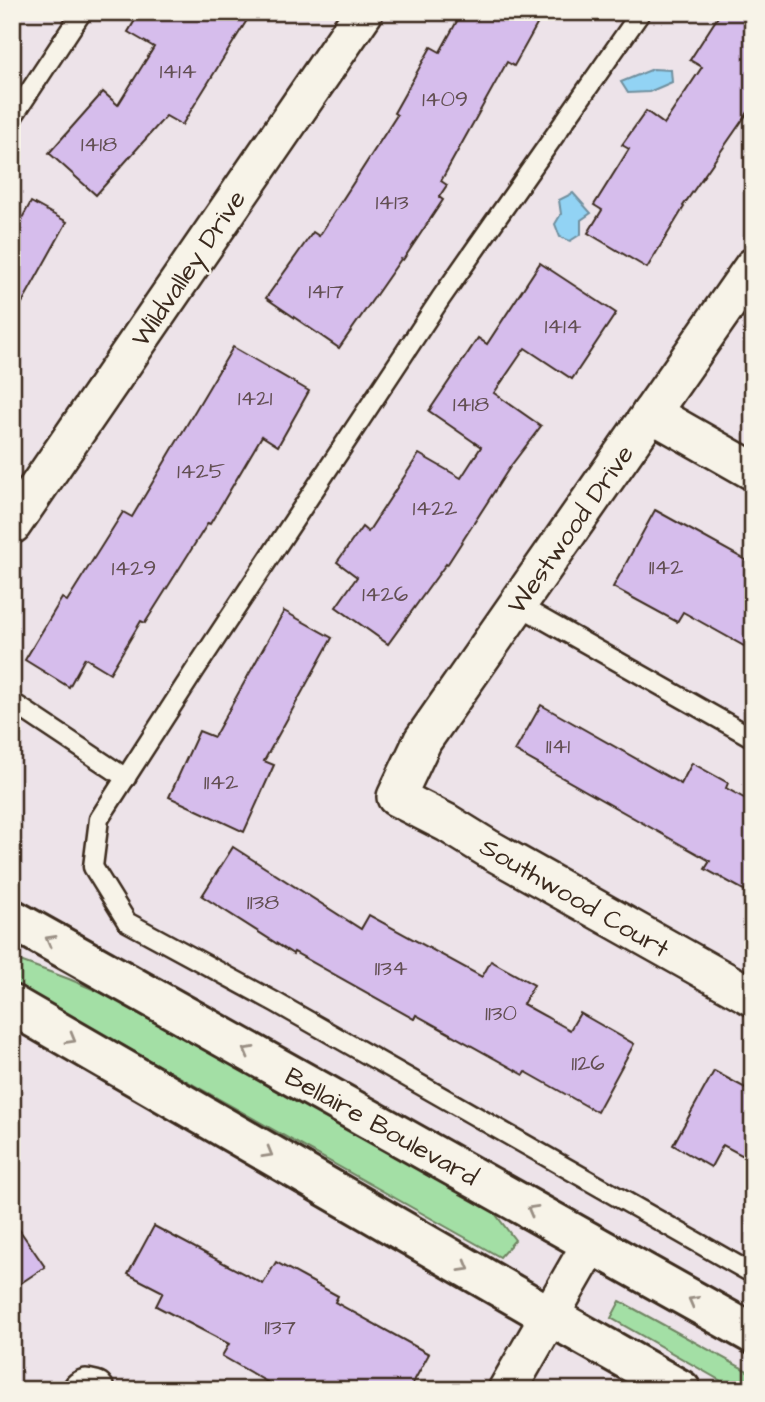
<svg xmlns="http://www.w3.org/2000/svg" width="765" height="1402" font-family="'Architects Daughter',sans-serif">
<rect width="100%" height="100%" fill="#ede3e9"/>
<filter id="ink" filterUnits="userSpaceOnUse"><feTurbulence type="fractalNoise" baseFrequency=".0143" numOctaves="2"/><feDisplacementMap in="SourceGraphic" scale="14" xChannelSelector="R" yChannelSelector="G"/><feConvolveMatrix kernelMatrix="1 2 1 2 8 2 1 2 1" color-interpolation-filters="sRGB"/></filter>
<g filter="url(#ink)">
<g fill="#a3dfa5" stroke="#6f8462" stroke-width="2">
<polygon points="12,958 69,979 118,1000 206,1046 257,1079 305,1101 477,1197 493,1211 515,1240 500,1257 12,983"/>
<polygon points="620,1301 753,1374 753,1390 737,1390 611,1318"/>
</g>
<g fill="#92d3f4" stroke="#6f8f9e" stroke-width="2">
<polygon points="653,69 671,70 672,82 649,92 628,93 621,82"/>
<polygon points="573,193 591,213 581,220 581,234 570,241 560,237 555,224 561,214 559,200"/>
</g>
<g fill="#d6bdec" stroke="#3b2a1e" stroke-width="2">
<polygon points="140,12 252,12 182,125 166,116 96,195 49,153 103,92 118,105 154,47 128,32"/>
<polygon points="462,12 544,12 514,66 507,62 441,181 447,185 439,197 443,200 403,260 401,259 339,348 266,298 313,232 319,236 397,115 394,113 431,47 440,52"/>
<polygon points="721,12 753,12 753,105 683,206 684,207 647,268 588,233 602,210 594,205 629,149 622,145 646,111 664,124 702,67 690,60"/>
<polygon points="31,202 67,222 12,321 12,236"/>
<polygon points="540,263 616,313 572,379 525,348 494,393 541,426 510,467 447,565 446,564 388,644 336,607 357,577 337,562 362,527 368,532 419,454 461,478 481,447 429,411 478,338 487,344"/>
<polygon points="233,347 309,391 278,446 262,436 210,524 208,523 145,623 141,621 110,673 85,658 69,687 25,660 62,598 67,601 123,512 132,517"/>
<polygon points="655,510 753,564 753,651 683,612 677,622 613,587"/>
<polygon points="284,611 332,638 264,761 274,765 244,832 169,797 199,731 214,737"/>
<polygon points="541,705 681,784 692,763 728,783 726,788 753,803 753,895 705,869 710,861 515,751"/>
<polygon points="233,847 361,929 369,915 482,977 491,961 534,985 523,1004 570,1030 580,1013 634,1044 597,1112 526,1072 524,1075 416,1015 414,1019 294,952 293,954 202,896"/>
<polygon points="714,1071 753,1092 753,1161 723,1145 711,1167 673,1145"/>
<polygon points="12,1219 45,1267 12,1289"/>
<polygon points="154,1226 263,1284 276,1262 338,1296 335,1302 429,1354 409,1390 281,1390 222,1356 229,1344 156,1306 163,1292 128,1274"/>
</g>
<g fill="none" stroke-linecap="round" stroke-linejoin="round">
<defs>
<g id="service">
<polyline points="641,12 441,298 195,670 99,819 93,867 127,922 275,1002 753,1274"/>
<polyline points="12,118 82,12"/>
<polyline points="518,605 753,738"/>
<polyline points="12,702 126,778"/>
</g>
<g id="minor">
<polyline points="753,267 423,740 396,797 447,823 489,849 753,997"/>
<polyline points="651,413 753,471"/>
<polyline points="12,525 364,12"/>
<polyline points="82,1390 86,1388 95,1390"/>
<polyline points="507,1390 591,1244"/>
</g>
<g id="secondary">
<polyline points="12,919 753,1334"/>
<polyline points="12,1005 550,1316 681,1390"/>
</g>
</defs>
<use href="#service" stroke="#3b2a1e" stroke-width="23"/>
<use href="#minor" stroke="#3b2a1e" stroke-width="42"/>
<use href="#secondary" stroke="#3b2a1e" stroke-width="44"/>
<use href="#service" stroke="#f7f3e8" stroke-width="18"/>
<use href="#minor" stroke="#f7f3e8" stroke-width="37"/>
<use href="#secondary" stroke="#f7f3e8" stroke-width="38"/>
</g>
<defs><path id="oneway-chevron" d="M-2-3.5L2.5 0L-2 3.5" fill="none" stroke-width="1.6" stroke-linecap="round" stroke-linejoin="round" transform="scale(1.75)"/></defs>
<g stroke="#998e83">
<use href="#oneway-chevron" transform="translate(50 940) rotate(-151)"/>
<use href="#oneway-chevron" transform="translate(71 1039) rotate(30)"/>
<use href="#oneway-chevron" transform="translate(248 1051) rotate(-151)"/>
<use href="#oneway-chevron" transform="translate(268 1153) rotate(30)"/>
<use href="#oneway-chevron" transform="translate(532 1210) rotate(-151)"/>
<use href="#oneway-chevron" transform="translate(465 1267) rotate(30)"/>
<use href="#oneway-chevron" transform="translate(693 1301) rotate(-151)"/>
</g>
</g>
<g text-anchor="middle" stroke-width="5" stroke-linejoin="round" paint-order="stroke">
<g font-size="23" fill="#624f52">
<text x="178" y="78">1414</text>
<text x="445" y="106">1409</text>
<text x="99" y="151">1418</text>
<text x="392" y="209">1413</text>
<text x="326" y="298">1417</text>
<text x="563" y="333">1414</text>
<text x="255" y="405">1421</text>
<text x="471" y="411">1418</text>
<text x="201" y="478">1425</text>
<text x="435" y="515">1422</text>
<text x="666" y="574">1142</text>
<text x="134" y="575">1429</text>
<text x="385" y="601">1426</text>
<text x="558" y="753">1141</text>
<text x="221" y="789">1142</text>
<text x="263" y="909">1138</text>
<text x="391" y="975">1134</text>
<text x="501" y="1020">1130</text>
<text x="588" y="1070">1126</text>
<text x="280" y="1334">1137</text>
</g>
<g font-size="26" fill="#3b2a1e" stroke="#f7f3e8">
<text transform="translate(188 268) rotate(-56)" y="9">Wildvalley Drive</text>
<text transform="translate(570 529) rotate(-55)" y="9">Westwood Drive</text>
<text transform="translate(575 897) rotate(30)" y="9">Southwood Court</text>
<text transform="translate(382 1126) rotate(29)" y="9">Bellaire Boulevard</text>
</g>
</g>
<rect width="765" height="1402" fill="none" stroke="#f7f3e8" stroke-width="42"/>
<rect x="21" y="21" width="723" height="1360" fill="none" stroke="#3b2a1e" stroke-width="2.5" filter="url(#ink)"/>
</svg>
